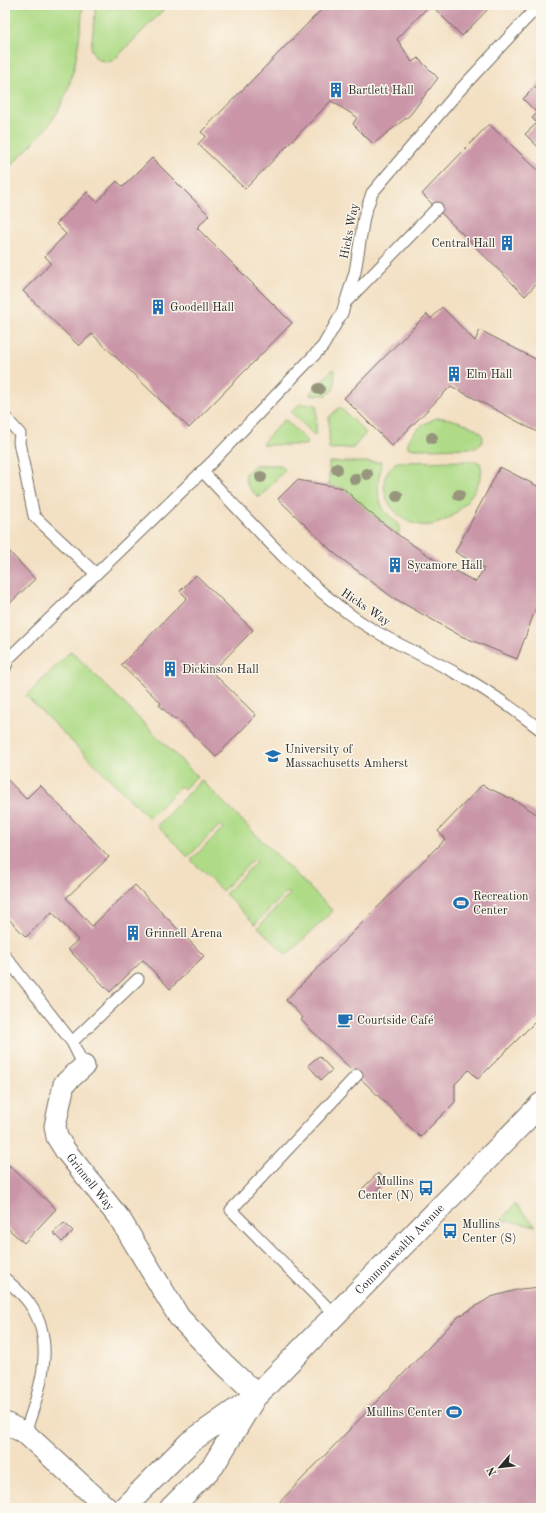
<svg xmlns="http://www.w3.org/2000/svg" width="546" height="1513" font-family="'Old Standard TT',serif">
<rect width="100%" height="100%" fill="#fbf7ec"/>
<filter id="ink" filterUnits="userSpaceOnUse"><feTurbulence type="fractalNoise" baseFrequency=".025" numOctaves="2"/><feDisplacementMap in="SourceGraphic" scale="8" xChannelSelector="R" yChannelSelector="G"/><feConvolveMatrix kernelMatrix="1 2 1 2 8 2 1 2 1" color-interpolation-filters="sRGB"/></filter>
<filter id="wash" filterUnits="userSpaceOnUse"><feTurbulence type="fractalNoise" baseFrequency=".012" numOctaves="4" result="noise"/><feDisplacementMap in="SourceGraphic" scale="16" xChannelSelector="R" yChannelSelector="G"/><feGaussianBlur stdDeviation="0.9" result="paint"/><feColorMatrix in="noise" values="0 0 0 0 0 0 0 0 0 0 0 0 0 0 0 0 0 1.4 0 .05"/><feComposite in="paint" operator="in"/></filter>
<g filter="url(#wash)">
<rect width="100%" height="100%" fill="#f3e0c3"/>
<g fill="#afdb87" stroke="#6d8359">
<path d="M6,5H83C79,44 75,86 53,119C39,139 21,155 5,171Z"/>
<polygon points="96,5 168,5 114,60 108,62 96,59 91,48"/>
<polygon points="333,369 335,370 334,389 327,395 310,395 310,393"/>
<polygon points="300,404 317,405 316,434 313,434 291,412"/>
<polygon points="340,407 366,433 353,448 329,449 329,417"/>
<path d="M437,418C448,417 478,425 483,437L482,443L476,448L414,449L408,447C406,435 427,421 437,418Z"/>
<polygon points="284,420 287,421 307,441 306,445 263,445 263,442"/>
<path d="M475,461L480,463C485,473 477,486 472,494C422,569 356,489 397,462Z"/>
<path d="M329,462H381C380,478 374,492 383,508C388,518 404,523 398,535L369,512L343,488L329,486Z"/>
<path d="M255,465H281L285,470L260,497C251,493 243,482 246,473Z"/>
<polygon points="71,651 197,776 184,789 181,786 149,818 26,696"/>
<polygon points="201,780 333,911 287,955 258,927 290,894 287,892 255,924 225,894 257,861 254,859 222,891 191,860 223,828 220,825 188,857 157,826"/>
<polygon points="515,1204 536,1226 501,1220"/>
</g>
<g id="blocks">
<g fill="#c995a7">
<polygon points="326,5 430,5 397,39 412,62 418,58 438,78 410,115 373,144 353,124 357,117 331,101 245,189 198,144 206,136 201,132"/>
<polygon points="431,5 492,5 462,36"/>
<polygon points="541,81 541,150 525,134 537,123 532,118 537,113 523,99"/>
<polygon points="489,124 541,173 541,279 525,296 422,194"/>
<polygon points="152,158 209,215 197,228 292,323 189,428 92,334 79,346 23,291 51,263 45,256 66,234 56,224 87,192 97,202 117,181 123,187"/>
<polygon points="442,307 475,341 480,330 541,362 541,434 451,386 392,446 344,398 427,314 431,319"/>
<polygon points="500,467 541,488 541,609 536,608 517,659 461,636 392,597 334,553 278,499 297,480 343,488 369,512 401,537 438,562 476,582 484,568 455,552"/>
<polygon points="5,547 35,579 5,608"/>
<polygon points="196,575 253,630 212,672 256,715 216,757 176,718 175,720 159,705 161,703 121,665 187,598 180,591"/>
<polygon points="5,777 26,799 40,785 109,857 66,898 92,926 135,885 204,956 170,989 143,960 110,992 68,949 78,940 52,912 26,937 5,915"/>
<polygon points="482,785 518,802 541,817 541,1016 478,1079 469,1070 455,1084 455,1102 420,1137 301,1020 303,1018 286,1000 445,839 438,831"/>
<polygon points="319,1056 332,1070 321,1080 308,1065"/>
<polygon points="9,1165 56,1209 24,1243 5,1226 5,1169"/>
<polygon points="378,1173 386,1182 370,1197 362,1189"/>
<polygon points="64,1223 73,1231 62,1242 53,1233"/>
<polygon points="541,1287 541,1508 274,1508 458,1317 491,1297 520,1289"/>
</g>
</g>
</g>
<g filter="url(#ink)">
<use href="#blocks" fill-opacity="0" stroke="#716a60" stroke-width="1"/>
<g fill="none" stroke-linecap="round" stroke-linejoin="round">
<defs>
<g id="lane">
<polyline points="348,300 437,208"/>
<polyline points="5,417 20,434 19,442 34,516 95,573"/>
<path d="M202,471C250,521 296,576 352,616C384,639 421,654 456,673C486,689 514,709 541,730"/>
<polyline points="5,668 9,658 212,462 323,346 342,313 355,272 364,217 372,193 458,92 539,5"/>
<polyline points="5,956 72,1042 84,1066"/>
<polyline points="72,1042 138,979"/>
<path d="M5,1279C13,1286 23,1294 29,1303C58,1343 39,1391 25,1433"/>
<polyline points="334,1314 231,1210 357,1075"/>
</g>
<g id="street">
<path id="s1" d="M84,1066L64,1084L55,1126L57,1137L65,1150L120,1219L179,1317L224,1364L257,1395"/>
<polyline points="5,1423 25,1433 107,1508"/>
</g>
<g id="secondary">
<path id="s2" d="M124,1508L190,1442L257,1395L541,1104"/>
<polyline points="171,1508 213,1466 252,1402"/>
</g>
</defs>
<use href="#lane" stroke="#716a60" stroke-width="13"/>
<use href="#street" stroke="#716a60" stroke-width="23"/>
<use href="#secondary" stroke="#716a60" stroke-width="24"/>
<use href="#lane" stroke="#fff" stroke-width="11"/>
<use href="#street" stroke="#fff" stroke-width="21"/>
<use href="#secondary" stroke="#fff" stroke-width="22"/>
</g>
<g fill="#97957c">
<circle cx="319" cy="389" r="6"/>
<circle cx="432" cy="438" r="6"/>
<circle cx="337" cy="469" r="6"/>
<circle cx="367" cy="474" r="6"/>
<circle cx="261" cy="477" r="6"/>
<circle cx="355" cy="479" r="6"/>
<circle cx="459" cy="495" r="6"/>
<circle cx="397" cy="496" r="6"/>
</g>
</g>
<defs>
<symbol id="building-bare" viewBox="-9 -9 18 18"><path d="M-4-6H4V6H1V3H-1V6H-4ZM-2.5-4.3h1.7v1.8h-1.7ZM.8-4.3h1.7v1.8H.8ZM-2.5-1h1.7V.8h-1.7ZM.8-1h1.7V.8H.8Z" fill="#1f6fb2" stroke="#fbf7ec" stroke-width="2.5" paint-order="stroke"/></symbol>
<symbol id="university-bare" viewBox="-9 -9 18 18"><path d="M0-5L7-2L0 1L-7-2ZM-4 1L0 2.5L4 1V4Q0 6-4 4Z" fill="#1f6fb2" stroke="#fbf7ec" stroke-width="2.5" paint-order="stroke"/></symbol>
<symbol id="stadium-bare" viewBox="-9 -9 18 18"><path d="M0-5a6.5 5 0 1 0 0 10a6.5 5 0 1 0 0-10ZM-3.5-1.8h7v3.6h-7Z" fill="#1f6fb2" stroke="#fbf7ec" stroke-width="2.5" paint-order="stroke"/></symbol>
<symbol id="cafe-bare" viewBox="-9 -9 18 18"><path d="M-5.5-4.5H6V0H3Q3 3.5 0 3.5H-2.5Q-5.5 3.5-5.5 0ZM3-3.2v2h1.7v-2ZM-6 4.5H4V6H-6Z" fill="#1f6fb2" stroke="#fbf7ec" stroke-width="2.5" paint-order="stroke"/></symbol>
<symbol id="bus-bare" viewBox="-9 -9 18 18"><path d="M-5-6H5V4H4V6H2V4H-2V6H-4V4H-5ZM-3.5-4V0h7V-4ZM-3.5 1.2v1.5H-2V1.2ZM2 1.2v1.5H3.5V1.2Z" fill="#1f6fb2" stroke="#fbf7ec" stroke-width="2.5" paint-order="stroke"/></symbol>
</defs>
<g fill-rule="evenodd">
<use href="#building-bare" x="325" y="79" width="22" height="22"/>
<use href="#building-bare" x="496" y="232" width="22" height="22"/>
<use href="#building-bare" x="147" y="296" width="22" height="22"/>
<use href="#building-bare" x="443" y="363" width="22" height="22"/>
<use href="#building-bare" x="384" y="554" width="22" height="22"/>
<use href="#building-bare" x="159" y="658" width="22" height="22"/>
<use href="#university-bare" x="262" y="745" width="22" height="22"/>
<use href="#stadium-bare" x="450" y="892" width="22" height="22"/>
<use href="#building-bare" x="122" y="922" width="22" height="22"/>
<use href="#cafe-bare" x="334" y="1009" width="22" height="22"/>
<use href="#bus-bare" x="415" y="1177" width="22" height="22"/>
<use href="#bus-bare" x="439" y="1220" width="22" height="22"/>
<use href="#stadium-bare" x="443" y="1401" width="22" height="22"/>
</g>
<g text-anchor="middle" stroke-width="3" stroke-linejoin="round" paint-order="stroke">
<g font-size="12" fill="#2b2b2b" stroke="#fbf7ec" text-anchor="start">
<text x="348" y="94">Bartlett Hall</text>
<text x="495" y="247" text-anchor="end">Central Hall</text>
<text x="170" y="311">Goodell Hall</text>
<text x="466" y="378">Elm Hall</text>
<text x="407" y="569">Sycamore Hall</text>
<text x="182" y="673">Dickinson Hall</text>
<text x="285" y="753">University of<tspan x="285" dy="14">Massachusetts Amherst</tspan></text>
<text x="473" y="900">Recreation<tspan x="473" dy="14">Center</tspan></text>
<text x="145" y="937">Grinnell Arena</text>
<text x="357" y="1024">Courtside Café</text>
<text x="414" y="1185" text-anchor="end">Mullins<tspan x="414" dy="14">Center (N)</tspan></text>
<text x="462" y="1228">Mullins<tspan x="462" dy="14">Center (S)</tspan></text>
<text x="442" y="1416" text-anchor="end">Mullins Center</text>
</g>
<g font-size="12" fill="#2b2b2b" stroke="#fbf7ec">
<text transform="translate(349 231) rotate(-79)" y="4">Hicks Way</text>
<text transform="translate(366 607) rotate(34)" y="4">Hicks Way</text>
<text dy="4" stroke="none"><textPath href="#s1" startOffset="137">Grinnell Way</textPath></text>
<text dy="4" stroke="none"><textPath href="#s2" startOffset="379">Commonwealth Avenue</textPath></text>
</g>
</g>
<rect width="546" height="1513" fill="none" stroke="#fbf7ec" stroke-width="20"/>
<g transform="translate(500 1467) rotate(242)" stroke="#fbf7ec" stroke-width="3" paint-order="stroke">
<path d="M0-3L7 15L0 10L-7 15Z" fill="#2b2b2b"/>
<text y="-6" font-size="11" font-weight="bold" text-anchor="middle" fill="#2b2b2b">N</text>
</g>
</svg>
